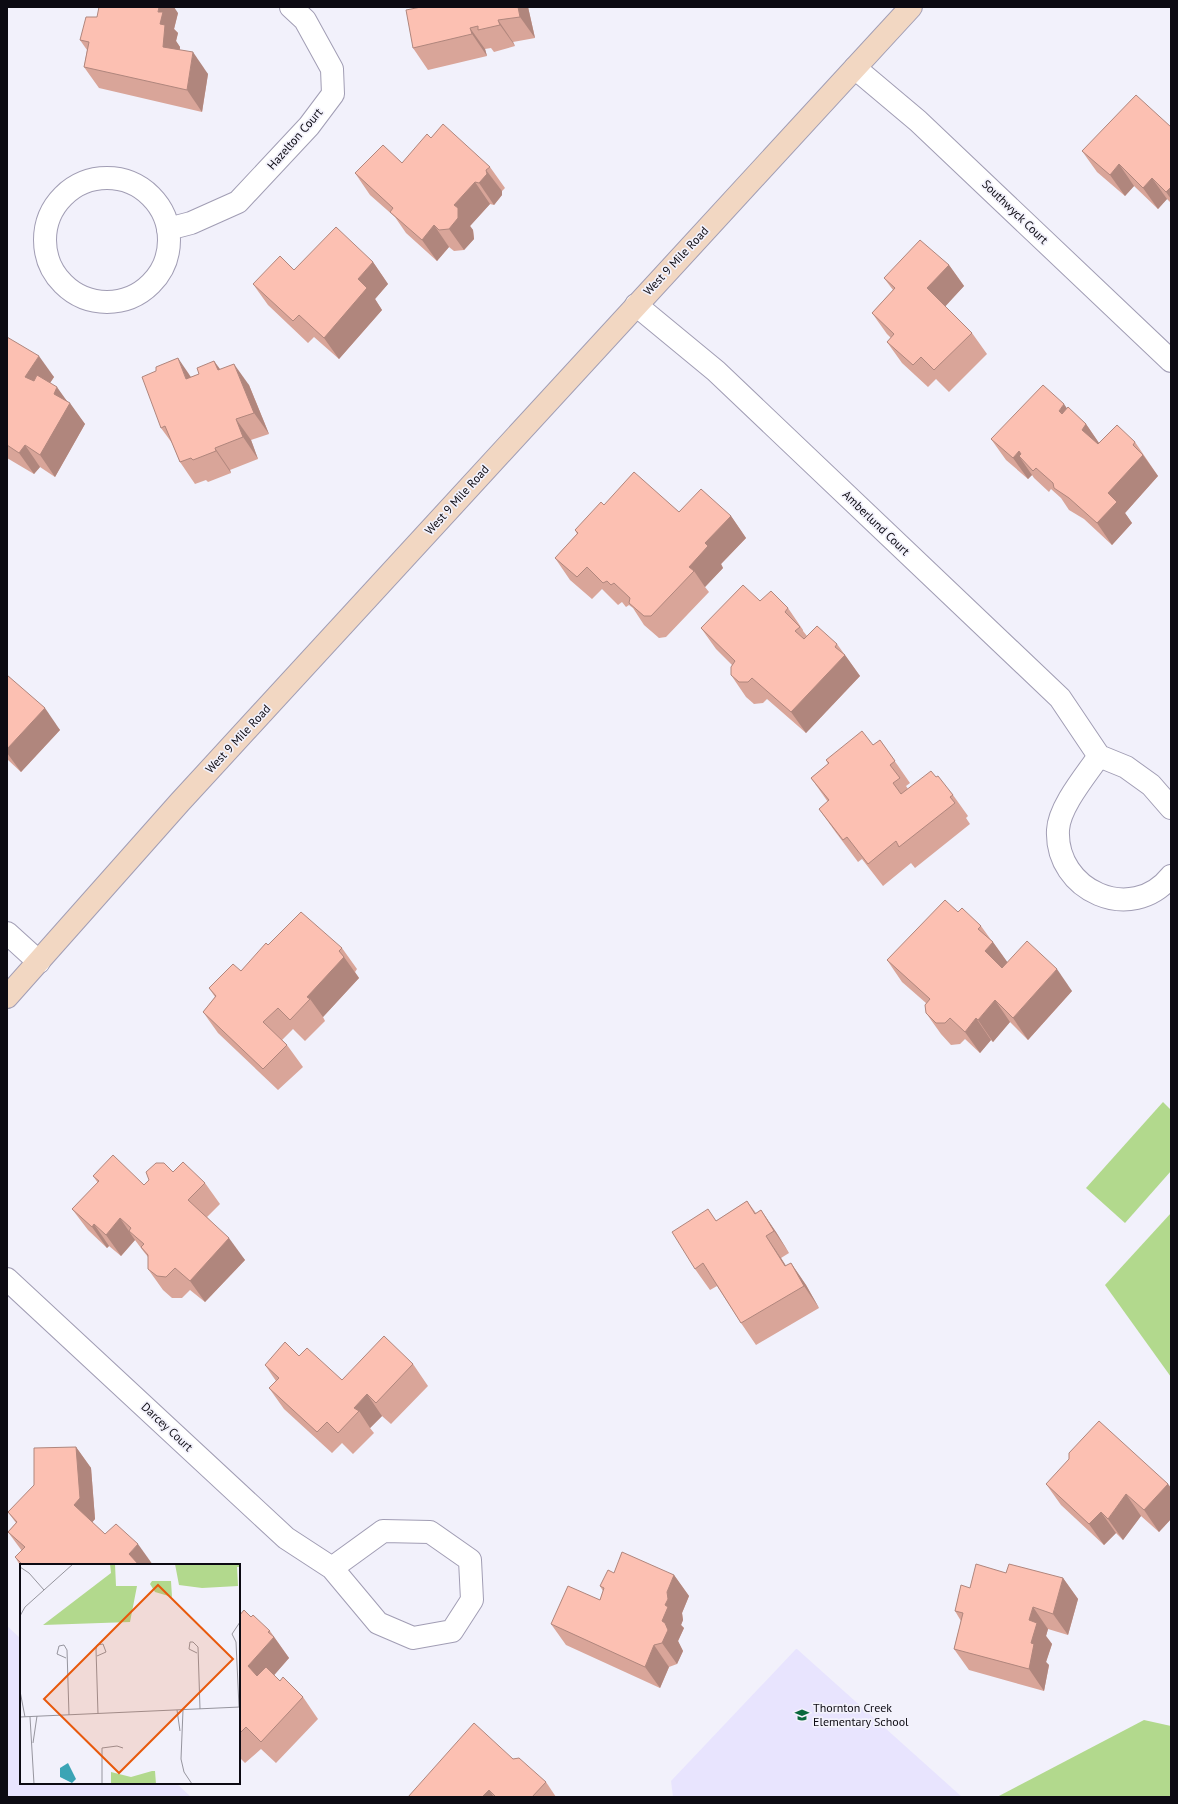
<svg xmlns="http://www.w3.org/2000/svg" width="1178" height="1804" font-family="'PT Sans',sans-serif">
<rect width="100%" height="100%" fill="#f2f1fb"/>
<g fill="#e8e4fe">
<polygon points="7,1626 21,1639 21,1783 176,1783 191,1797 7,1797"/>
<polygon points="796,1649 797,1649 962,1797 673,1797 671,1781"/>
</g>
<g fill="#b2d98d">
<polygon points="1163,1102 1171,1110 1171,1171 1125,1223 1086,1188"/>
<polygon points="1171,1213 1171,1377 1105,1285"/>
<polygon points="1144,1720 1171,1726 1171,1797 997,1797"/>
</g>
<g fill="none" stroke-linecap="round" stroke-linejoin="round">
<defs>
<g id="street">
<polyline points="855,68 918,121 1171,361"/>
<circle cx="107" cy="240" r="62"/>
<polyline points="168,229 191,223 238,202 309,126 333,94 332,69 305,20 291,7"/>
<polyline points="636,305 716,371 1060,698 1099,756 1126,767 1151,785 1171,808"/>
<path d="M1099,756C1086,775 1059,807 1058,830C1055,891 1132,925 1171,876"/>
<polyline points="7,933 39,962"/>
<polyline points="7,1279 286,1538 332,1568 378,1623 413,1638 452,1631 472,1600 470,1560 430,1532 383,1531 332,1568"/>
</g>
<polyline id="secondary" points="7,997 180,802 911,7"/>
</defs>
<use href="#street" stroke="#a19db4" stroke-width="24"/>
<use href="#secondary" stroke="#a19db4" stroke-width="24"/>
<use href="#street" stroke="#fff" stroke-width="22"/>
<use href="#secondary" stroke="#f2d7c2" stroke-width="22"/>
</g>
<g fill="#d9a599">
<polygon points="421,7 528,7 535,38 513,42 515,46 494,52 491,48 485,49 487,56 428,70 413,48"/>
<polygon points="178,13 174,29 178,33 176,41 180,47 180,50 208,74 202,112 99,88 84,67 87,50 80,40 97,17"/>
<polygon points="1171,127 1171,203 1167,199 1158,209 1134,186 1125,196 1097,172 1082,151"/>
<polygon points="431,138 490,167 505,188 502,191 502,195 494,205 490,204 470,226 473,230 474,239 464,250 454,251 449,247 437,261 406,233 395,217 370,195 355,173 402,163"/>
<polygon points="373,262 388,284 375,299 382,310 339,359 314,337 308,343 268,305 253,284 294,270"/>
<polygon points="949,265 964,286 945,306 972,333 987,354 949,392 936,379 928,387 902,363 887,342 891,338 887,334 872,313 893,290 884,278"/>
<polygon points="7,337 54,377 50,383 67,401 85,424 55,477 40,467 34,474 7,458"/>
<polygon points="214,361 220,369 249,385 269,434 251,440 258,459 230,470 231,473 208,482 206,480 195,484 180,462 172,443 161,428 191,377 199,374"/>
<polygon points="1067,408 1086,424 1099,443 1135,442 1158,476 1125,513 1132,523 1112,545 1084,519 1069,510 1061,498 1051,489 1049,492 1034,478 1032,475 1028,479 1006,460 991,439"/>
<polygon points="604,505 679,512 731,516 746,538 721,564 723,568 705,587 709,592 666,637 659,638 644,625 633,608 629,605 626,607 622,602 618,605 602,589 592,599 570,580 555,558 577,534 575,530"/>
<polygon points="760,601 788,608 803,630 803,631 807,636 837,644 860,676 806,733 767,699 763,703 754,704 746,697 731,675 732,665 716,649 701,628"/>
<polygon points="7,675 60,730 21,772 7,759"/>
<polygon points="880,740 910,783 906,786 908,789 936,777 953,795 968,816 966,818 970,824 915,868 911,863 883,886 862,859 858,862 834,830 819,809 828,802 811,778 828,764 826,760 873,745"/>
<polygon points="958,912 981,926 1007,962 1072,991 1028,1040 1010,1022 993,1042 991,1040 980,1053 965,1039 960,1044 951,1045 941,1034 926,1013 926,1003 902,982 887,960"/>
<polygon points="268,945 342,948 357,969 355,972 359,978 323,1017 325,1021 305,1041 293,1029 282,1040 287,1045 303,1067 278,1090 218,1033 203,1012 215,997 209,988 241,971"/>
<polygon points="173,1172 205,1183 220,1204 207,1217 245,1260 205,1302 190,1290 182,1298 172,1298 163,1290 148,1269 148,1257 144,1252 135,1240 121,1256 109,1246 107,1248 88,1230 72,1209 98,1183 93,1176 144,1185"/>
<polygon points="747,1201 756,1213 761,1210 776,1232 789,1253 781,1258 786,1266 791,1263 806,1285 819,1308 756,1345 741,1323 717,1286 710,1290 695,1269 716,1221"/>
<polygon points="413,1364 428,1386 391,1424 382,1416 370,1428 374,1433 353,1454 342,1443 332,1453 284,1409 269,1388 276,1381 265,1365 342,1380"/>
<polygon points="76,1447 91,1468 95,1519 92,1522 105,1534 153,1565 21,1565 21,1567 15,1557 22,1551 8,1532 16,1523 8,1512"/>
<polygon points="1046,1484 1168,1484 1171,1488 1171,1519 1159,1532 1141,1516 1123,1540 1116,1533 1104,1545 1061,1505"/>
<polygon points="614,1573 674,1575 689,1596 682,1613 683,1620 681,1625 684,1628 678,1641 683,1651 677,1664 669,1667 660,1688 566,1645 551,1624 600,1600 603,1591 600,1586"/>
<polygon points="1006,1573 1063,1578 1078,1599 1068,1635 1048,1629 1046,1636 1052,1644 1046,1662 1049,1665 1044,1691 969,1670 954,1649 961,1621 955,1611 970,1588"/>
<polygon points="239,1616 251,1617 270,1631 289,1658 274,1675 280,1681 303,1697 318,1719 276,1763 261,1749 245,1763 241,1759 239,1759"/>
<polygon points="513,1759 546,1782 556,1797 408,1797"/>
</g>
<g fill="#b0867d">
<polygon points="159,7 174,7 178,13 174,29 178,33 176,41 180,47 178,68 163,47 158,12"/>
<polygon points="518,7 528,7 535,38 520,17"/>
<polygon points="498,20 513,42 515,46 500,25"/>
<polygon points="470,28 485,49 487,56 472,34"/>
<polygon points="193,52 208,74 202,112 187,90"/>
<polygon points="1119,164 1134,186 1125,196 1110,175"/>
<polygon points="486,170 502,191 502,195 494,205 479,183"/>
<polygon points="1152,178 1167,199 1158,209 1143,188"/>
<polygon points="475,182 490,204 470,226 473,230 474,239 464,250 449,229 454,205"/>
<polygon points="1171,187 1171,199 1166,192"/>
<polygon points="434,225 449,247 437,261 422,240"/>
<polygon points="373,262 388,284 375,299 382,310 339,359 324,338 358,279"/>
<polygon points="949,265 964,286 942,310 927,288"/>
<polygon points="39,356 54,377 40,398 25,377"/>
<polygon points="178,358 193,380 186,379"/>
<polygon points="214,361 229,382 218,370"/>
<polygon points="234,364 249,385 269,434 254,413"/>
<polygon points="57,387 69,404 70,403 85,424 55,477 40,455 54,394"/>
<polygon points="1064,404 1079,426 1059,411"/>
<polygon points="236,419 251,440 258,459 243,437"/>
<polygon points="1086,424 1101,446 1097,452 1082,430"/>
<polygon points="25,445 40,467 34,474 19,453"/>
<polygon points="215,448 230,470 231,473 216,451"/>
<polygon points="1019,451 1030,467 1019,456 1032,475 1028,479 1013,458"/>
<polygon points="1143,455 1158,476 1125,513 1132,523 1112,545 1097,523 1108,493"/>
<polygon points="731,516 746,538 721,564 723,568 705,587 694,571 689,567 705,543"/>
<polygon points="845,655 860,676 806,733 791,712"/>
<polygon points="45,708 60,730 21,772 7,753 7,749"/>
<polygon points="993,942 1008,963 1000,973 985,951"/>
<polygon points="344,957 359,978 323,1017 310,999 307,997"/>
<polygon points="1057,969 1072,991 1028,1040 1013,1018"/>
<polygon points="995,1000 1010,1022 993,1042 978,1020"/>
<polygon points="976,1018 991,1040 980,1053 965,1032"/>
<polygon points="761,1210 776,1232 789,1253 774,1231"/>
<polygon points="120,1218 135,1240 121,1256 106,1235"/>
<polygon points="94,1224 109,1246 107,1248 92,1227"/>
<polygon points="766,1236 781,1258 800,1288 785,1266"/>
<polygon points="229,1238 245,1260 205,1302 190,1281"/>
<polygon points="791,1263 806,1285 819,1308 804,1286"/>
<polygon points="367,1394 382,1416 370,1428 359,1411 354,1408"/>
<polygon points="76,1447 91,1468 95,1519 89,1526 74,1505"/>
<polygon points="1168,1484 1171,1488 1171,1519 1159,1532 1144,1510"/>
<polygon points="1126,1494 1141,1516 1123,1540 1108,1519"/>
<polygon points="1101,1512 1116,1533 1104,1545 1089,1524"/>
<polygon points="138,1544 153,1565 136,1565 129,1554"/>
<polygon points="674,1575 689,1596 682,1613 683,1620 681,1625 684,1628 678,1641 683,1651 677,1664 662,1643 662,1621 665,1605 667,1592"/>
<polygon points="1063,1578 1078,1599 1068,1635 1053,1614"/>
<polygon points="1033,1607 1048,1629 1046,1636 1052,1644 1046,1662 1049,1665 1044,1691 1029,1669 1029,1620"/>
<polygon points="274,1637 289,1658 263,1688 248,1666"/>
<polygon points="654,1645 669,1667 660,1688 645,1667"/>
<polygon points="489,1790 494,1797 482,1797"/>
</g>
<g fill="#fcc0b2" stroke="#b0867d">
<polygon points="99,7 159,7 158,12 163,12 160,24 165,25 163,47 193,52 187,90 84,67 89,42 80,40 86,17 97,17"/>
<polygon points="421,7 518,7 520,17 498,20 500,25 478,30 478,26 470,28 472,34 413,48 406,10"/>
<polygon points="1136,95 1171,127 1171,187 1166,192 1152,178 1143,188 1119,164 1110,175 1082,151"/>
<polygon points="443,124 490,167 486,170 487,174 479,183 475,182 454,205 458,208 458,218 449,229 439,230 434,225 422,240 390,212 393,208 355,173 383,145 402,163 427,134 431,138"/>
<polygon points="336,227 373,262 358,279 367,288 324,338 299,315 293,321 253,284 280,256 294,270"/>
<polygon points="920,240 949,265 927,288 972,333 934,370 921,357 913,365 887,342 894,334 872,313 895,288 884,278"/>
<polygon points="7,337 39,356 25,377 34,381 37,375 57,387 54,394 70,403 40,455 25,445 19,453 7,445"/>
<polygon points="178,358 186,379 199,374 197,368 214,361 218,370 234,364 254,413 236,419 243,437 215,448 216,451 193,460 191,458 180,462 165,426 161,428 142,377 156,371 156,367"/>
<polygon points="1043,385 1064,404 1059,411 1062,414 1068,407 1086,424 1082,430 1098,444 1117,425 1135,442 1133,445 1143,455 1108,493 1117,502 1097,523 1069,498 1054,488 1053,483 1036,468 1033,471 1019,456 1021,454 1019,451 1013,458 991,439"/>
<polygon points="634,472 679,512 701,489 731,516 705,543 708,546 689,567 694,571 651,616 644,616 629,603 630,598 614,583 611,585 607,581 603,583 587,567 577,577 555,558 578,533 575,530 601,502 604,505"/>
<polygon points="743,585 760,601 771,591 788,608 785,612 800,627 795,631 804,639 817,626 837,644 835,647 845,655 791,712 752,678 748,682 739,682 731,675 731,667 735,661 701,628"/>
<polygon points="7,675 45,708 7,749"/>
<polygon points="862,731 873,745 880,740 895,761 890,765 900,778 893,783 901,794 931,771 936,777 938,776 953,795 950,797 955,803 899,847 896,841 868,864 847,837 843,840 819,809 829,800 811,778 829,763 826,760"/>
<polygon points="945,900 958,912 962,908 981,926 978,929 993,942 985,951 1002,968 1027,941 1057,969 1013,1018 995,1000 978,1020 976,1018 965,1032 950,1018 945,1023 936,1023 926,1013 925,1005 930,999 887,960"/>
<polygon points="301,912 342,948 339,951 344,957 307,997 310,999 290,1020 278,1008 263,1022 287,1045 263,1069 203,1012 216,996 209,988 233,964 241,971 266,943 268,945"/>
<polygon points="113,1155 144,1185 149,1180 146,1172 156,1163 164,1163 173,1172 183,1162 205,1183 188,1200 229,1238 190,1281 175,1268 166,1277 157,1276 148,1269 148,1255 141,1247 144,1244 129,1231 131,1228 120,1218 106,1235 94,1224 92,1227 72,1209 99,1181 93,1176"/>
<polygon points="747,1201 755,1214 761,1210 774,1231 766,1236 785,1266 791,1263 804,1286 741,1323 703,1263 695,1269 672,1232 708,1209 716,1221"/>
<polygon points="384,1336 413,1364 376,1403 367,1394 354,1408 359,1411 338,1433 327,1422 317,1432 269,1388 279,1378 265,1365 285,1342 299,1356 307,1348 342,1380"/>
<polygon points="1099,1421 1168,1484 1144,1510 1126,1494 1108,1519 1101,1512 1089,1524 1046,1484 1069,1459 1069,1453"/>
<polygon points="76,1447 80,1498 74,1505 105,1534 116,1524 138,1544 129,1554 139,1565 23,1565 15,1557 25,1547 8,1532 17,1522 8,1512 34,1485 34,1448"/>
<polygon points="622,1552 674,1575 667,1592 668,1599 665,1605 668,1607 662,1621 665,1623 668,1630 662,1643 654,1645 645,1667 551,1624 568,1586 600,1600 604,1588 600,1586 608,1570 614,1573"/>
<polygon points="976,1564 1006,1573 1009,1564 1063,1578 1053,1614 1033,1607 1029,1620 1037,1623 1031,1643 1034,1644 1029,1669 954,1649 963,1613 955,1611 961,1585 970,1588"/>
<polygon points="244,1610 251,1617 253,1615 270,1631 268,1632 274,1637 248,1666 257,1676 266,1667 280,1681 283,1677 303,1697 261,1742 246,1727 239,1734 239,1616"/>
<polygon points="474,1723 513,1759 519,1758 546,1782 532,1797 496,1797 489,1790 482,1797 408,1797"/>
</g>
<defs>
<symbol id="school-bare" viewBox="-9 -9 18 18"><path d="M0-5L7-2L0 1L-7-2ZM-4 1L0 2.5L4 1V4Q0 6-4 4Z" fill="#08683c" stroke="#f2f1fb" stroke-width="2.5" paint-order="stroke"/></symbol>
</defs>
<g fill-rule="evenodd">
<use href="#school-bare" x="792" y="1705" width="20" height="20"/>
</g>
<g text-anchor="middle" stroke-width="3.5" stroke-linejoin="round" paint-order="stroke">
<g font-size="12" fill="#0c0a12" stroke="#f2f1fb">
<text transform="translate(295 139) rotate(-49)" y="4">Hazelton Court</text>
<text transform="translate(1015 212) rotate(44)" y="4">Southwyck Court</text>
<text transform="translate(676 261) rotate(-47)" y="4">West 9 Mile Road</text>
<text transform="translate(457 500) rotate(-48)" y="4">West 9 Mile Road</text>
<text transform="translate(876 523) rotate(44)" y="4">Amberlund Court</text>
<text transform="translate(238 739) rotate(-47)" y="4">West 9 Mile Road</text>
<text transform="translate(167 1427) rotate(43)" y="4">Darcey Court</text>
</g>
<g font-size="12" fill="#0c0a12" stroke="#f2f1fb" text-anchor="start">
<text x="813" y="1712">Thornton Creek<tspan x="813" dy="14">Elementary School</tspan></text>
</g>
</g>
<g transform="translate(20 1564)">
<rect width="220" height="220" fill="#f2f1fb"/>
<path d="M90,0H95L96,22H117L110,58L23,61L91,9ZM155,0H220V3H211H217L218,22L182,24L159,21ZM132,17H151L152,33L135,28L130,20ZM132,207H135L136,220H91V208L111,213Z" fill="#b2d98d"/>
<path d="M48,199L56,215L52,219L40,213V204Z" fill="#3ba4b5"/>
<path fill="none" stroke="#96959e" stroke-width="1" d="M0,3L9,9L24,26M0,52L5,43L53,0M177,89L169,85L170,78H173L178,83L180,145M77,92L86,88L83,80L77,81L76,85L78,150M46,94L37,90L39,82L44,81L47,86L49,151M0,127L5,153M219,143L216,78L212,70L220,58M157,146L160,167M163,146L161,195L164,208L172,220M0,153L220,143M10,153L14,220M13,179L17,152M82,220V184L97,182L103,184"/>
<path fill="#e8590c" fill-opacity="0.15" stroke="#e8590c" stroke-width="2" d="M138,21L213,95L99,209L24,135Z"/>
<rect width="220" height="220" fill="none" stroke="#0c0a12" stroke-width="2"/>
</g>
<rect width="1178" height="1804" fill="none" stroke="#0c0a12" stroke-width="16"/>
</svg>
